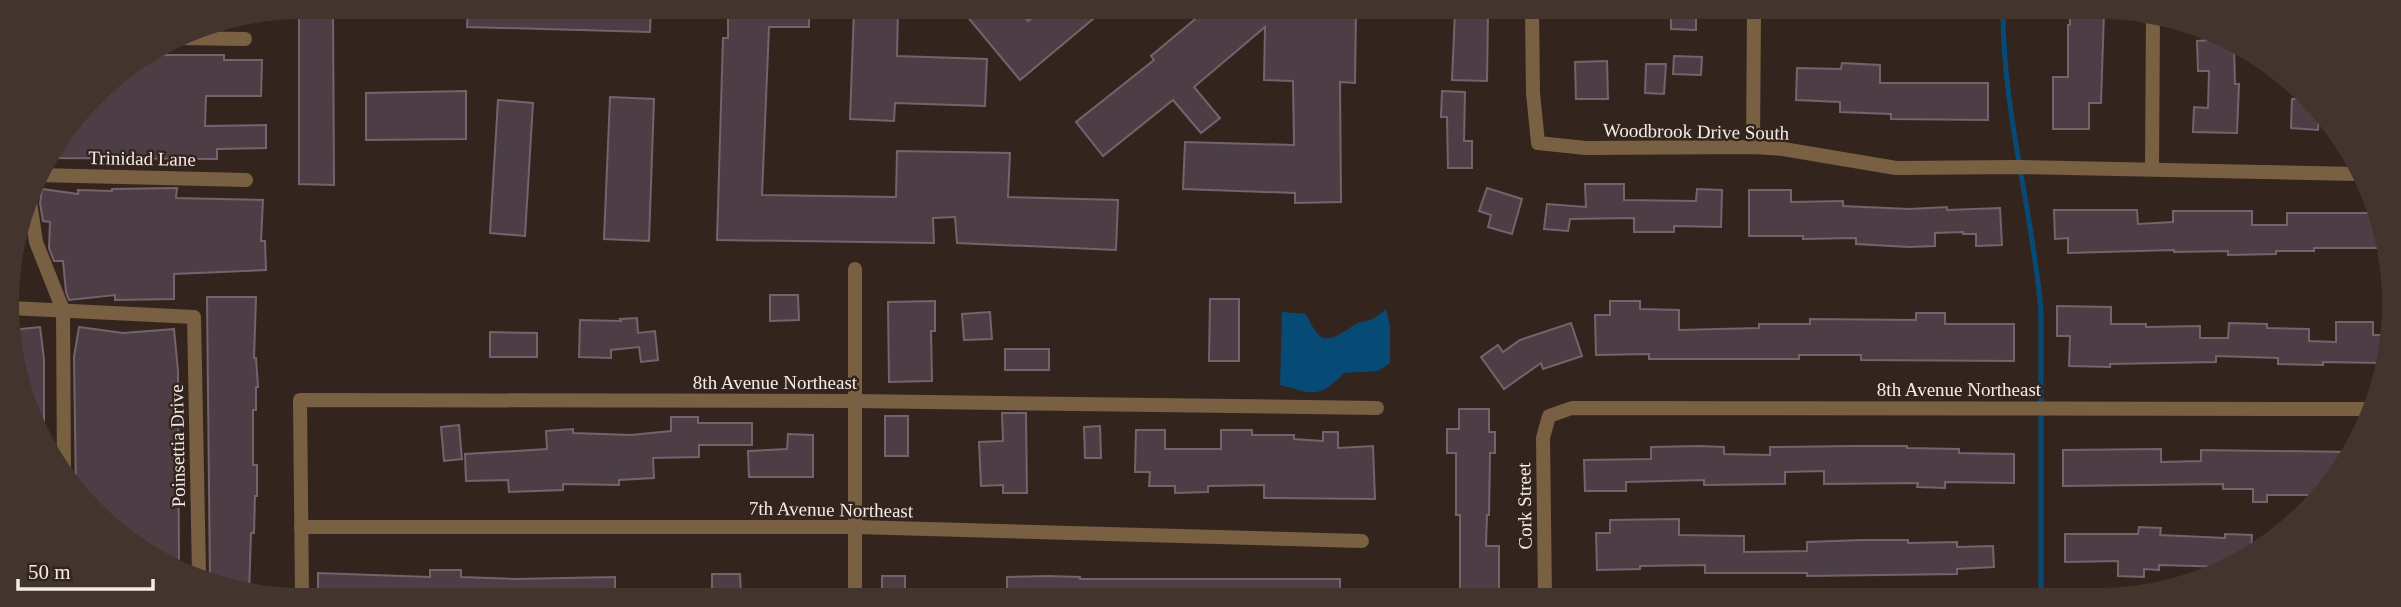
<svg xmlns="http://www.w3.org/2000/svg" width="2401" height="607" font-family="Georgia,serif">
<rect width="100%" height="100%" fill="#33251e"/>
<path fill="#074a76" d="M1386,309L1390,326V363L1378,371L1344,373C1319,399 1313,394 1280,385L1282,312L1306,314C1322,348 1328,342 1356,324C1361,321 1367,322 1372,319C1377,317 1382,312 1386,309Z"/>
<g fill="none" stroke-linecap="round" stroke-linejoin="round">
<path stroke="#074a76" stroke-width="5" d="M2003,12C2003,114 2033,211 2041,312V597"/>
</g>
<g fill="#4d3e46" stroke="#74636c" stroke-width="2">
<polygon points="333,7 334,185 299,184 299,8"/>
<polygon points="468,8 651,8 650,32 467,27"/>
<polygon points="728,8 809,9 809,27 769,27 762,195 896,197 897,151 1010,153 1008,197 1118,200 1116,250 957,243 955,217 933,218 934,243 717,240 723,38 728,38"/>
<polygon points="854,9 898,9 897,56 987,59 985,106 895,103 894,121 850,119"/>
<polygon points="961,9 1018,9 1028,21 1042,9 1105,9 1020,80"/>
<polygon points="1206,10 1356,10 1355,83 1340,82 1341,202 1295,203 1295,193 1183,189 1185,142 1294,145 1293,81 1264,80 1265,27 1194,87 1220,118 1201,133 1173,100 1103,156 1076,122 1154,60 1151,56"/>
<polygon points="1455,10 1488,11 1487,81 1452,80"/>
<polygon points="1671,11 1696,11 1696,30 1671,29"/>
<polygon points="2070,12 2104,12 2101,103 2089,103 2089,129 2053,129 2053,77 2068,77 2068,25 2070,25"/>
<polygon points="2209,35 2234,45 2235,84 2239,84 2237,133 2193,132 2194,107 2208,108 2209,71 2198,71 2197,41 2209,40"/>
<polygon points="150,55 224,55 224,60 262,60 261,96 206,96 205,126 266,125 266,148 217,149 217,159 48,158 108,81"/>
<polygon points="1674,56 1702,57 1701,75 1673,74"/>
<polygon points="1607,61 1608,99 1576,99 1575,62"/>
<polygon points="1842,63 1880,65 1880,83 1988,83 1988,120 1891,119 1891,114 1840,112 1840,102 1796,100 1797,68 1841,69"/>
<polygon points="1646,64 1666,64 1664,94 1645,93"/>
<polygon points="466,91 466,139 366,140 366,93"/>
<polygon points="1442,91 1465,92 1464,141 1472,141 1472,168 1448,168 1447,117 1441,117"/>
<polygon points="610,97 654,99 649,241 604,239"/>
<polygon points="2292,99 2304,99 2319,113 2318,130 2291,128"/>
<polygon points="498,100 533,103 525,236 490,233"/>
<polygon points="1585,184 1624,184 1624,200 1696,201 1697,189 1722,190 1721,227 1674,226 1674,232 1634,232 1634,218 1570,219 1568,231 1544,229 1547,204 1586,207"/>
<polygon points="177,188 176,198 263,200 261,241 265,241 266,270 174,274 174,299 115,300 115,295 69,300 66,292 63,261 54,261 49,248 50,222 43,221 40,203 42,189 78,194 78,190 112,191 112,189"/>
<polygon points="1487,188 1522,199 1512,234 1488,227 1491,215 1479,211"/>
<polygon points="1749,190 1791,190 1791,202 1843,201 1843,206 1909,209 1947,207 1947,210 2000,208 2002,245 1976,246 1976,234 1963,234 1963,232 1935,233 1935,246 1909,247 1856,244 1856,238 1803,239 1803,236 1749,236"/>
<polygon points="2054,210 2137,210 2138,224 2173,222 2173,211 2252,211 2252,225 2287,225 2287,213 2375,213 2384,235 2384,248 2314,248 2314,251 2276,251 2276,254 2228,255 2228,251 2174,252 2174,250 2068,253 2068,238 2055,239"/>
<polygon points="770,295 798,295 799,320 770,321"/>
<polygon points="207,297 256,297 254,358 256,358 258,387 256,387 256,410 253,410 253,465 257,465 257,496 255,496 254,533 251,533 249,594 210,580"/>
<polygon points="1210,299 1239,299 1239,361 1209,361"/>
<polygon points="935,301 935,331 931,331 932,381 889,382 888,302"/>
<polygon points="1610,301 1640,301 1640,309 1679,310 1679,330 1759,328 1759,324 1810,324 1810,319 1916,320 1916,313 1945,313 1945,324 2014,324 2014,361 1861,360 1861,355 1799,355 1799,359 1649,359 1649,354 1596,355 1595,315 1610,315"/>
<polygon points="2057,306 2111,307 2111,324 2146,324 2146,327 2200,326 2200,338 2228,338 2229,323 2267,324 2267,328 2309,329 2309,341 2336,342 2336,322 2373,322 2373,335 2381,335 2381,363 2323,362 2323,365 2278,364 2278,358 2216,356 2216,362 2110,364 2110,367 2069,366 2070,336 2057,336"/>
<polygon points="990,312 992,339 964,340 962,314"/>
<polygon points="637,318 638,333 655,331 658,360 641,362 639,347 611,350 611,358 579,357 580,320 621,321 620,319"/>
<polygon points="1571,323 1582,356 1543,369 1541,363 1504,389 1481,357 1498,345 1503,352 1520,340"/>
<polygon points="40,327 44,359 44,436 17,381 12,330"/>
<polygon points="79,327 123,333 174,329 178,371 179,567 139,550 76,491 74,357"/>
<polygon points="490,332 537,333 537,357 490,357"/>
<rect x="1005" y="349" width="44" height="21"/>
<polygon points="1459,409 1489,409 1489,432 1495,432 1495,453 1490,453 1489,515 1487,515 1486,546 1499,546 1499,596 1460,596 1460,515 1456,515 1456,453 1447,453 1447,429 1459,429"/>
<polygon points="1002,413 1026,413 1027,493 1003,493 1003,485 981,486 979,442 1003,441"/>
<rect x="885" y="416" width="23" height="40"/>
<polygon points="671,417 698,417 698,423 752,423 752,445 699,445 699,457 653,458 654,478 619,480 619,485 563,484 563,490 509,492 508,480 466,481 465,454 547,449 546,431 573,429 573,433 631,435 671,431"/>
<polygon points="459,425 462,459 444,461 441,427"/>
<polygon points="1100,426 1101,458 1085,458 1084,427"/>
<polygon points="1136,430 1165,430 1165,449 1221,449 1221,430 1252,430 1252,435 1294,435 1294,439 1323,441 1323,432 1338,432 1338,448 1373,446 1375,499 1264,498 1264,485 1208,486 1208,492 1175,493 1175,486 1149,486 1150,472 1135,472"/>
<polygon points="788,434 813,435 813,477 749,477 748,451 787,449"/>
<polygon points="1699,446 1724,447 1724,454 1770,455 1770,447 1853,446 1907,446 1907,448 1959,449 1959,453 2014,454 2014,483 1945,482 1945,488 1917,487 1918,483 1824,484 1824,471 1785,472 1785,484 1704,485 1704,480 1626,482 1626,491 1585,491 1584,460 1651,459 1651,447"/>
<polygon points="2161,449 2161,462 2201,461 2201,450 2354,452 2319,495 2267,495 2267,502 2253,502 2253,489 2223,489 2223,484 2063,486 2063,450"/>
<polygon points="1679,519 1679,535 1744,536 1744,552 1807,551 1807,542 1862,540 1908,540 1908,543 1957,542 1957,547 1993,546 1994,567 1957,569 1957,574 1807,576 1807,573 1705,573 1705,565 1640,566 1640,569 1597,570 1596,533 1610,533 1610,520"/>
<polygon points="2139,527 2161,528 2160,535 2225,538 2225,534 2252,535 2251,552 2228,567 2159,565 2159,570 2144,569 2144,577 2118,576 2118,561 2065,562 2065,534 2138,534"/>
<polygon points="430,570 461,570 461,577 515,579 615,577 615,595 318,594 318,573 430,577"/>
<polygon points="712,574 740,574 741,595 712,595"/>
<rect x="882" y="576" width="23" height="19"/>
<polygon points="1048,576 1080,577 1080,579 1340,579 1340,596 1007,596 1007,577"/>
</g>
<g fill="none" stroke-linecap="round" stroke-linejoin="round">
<g stroke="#796043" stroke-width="14">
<polyline points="1532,11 1533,93 1538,143 1586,148 1753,147 1783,149 1896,168 2019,167 2358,174"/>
<polyline points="176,38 245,39"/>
<polyline points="1753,147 1754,11"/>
<polyline points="2152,169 2153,13"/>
<polyline points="37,175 246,180"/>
<polyline points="30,202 36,242 63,310 64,475"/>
<polyline points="855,269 855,595"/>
<polyline points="10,308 194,317 199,575"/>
<polyline points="301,527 855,527 1362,541"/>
<polyline points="302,594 300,400 855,401 1377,408"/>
<polyline points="1545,597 1543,438 1549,416 1572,408 2370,409"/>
</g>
</g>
<g text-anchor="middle" stroke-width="5" stroke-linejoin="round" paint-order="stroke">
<g font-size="19" fill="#f5ece7" stroke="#33251e">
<text transform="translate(1696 131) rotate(1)" y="7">Woodbrook Drive South</text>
<text transform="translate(142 158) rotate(1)" y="7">Trinidad Lane</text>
<text x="775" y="389">8th Avenue Northeast</text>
<text x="1959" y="396">8th Avenue Northeast</text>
<text transform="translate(177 446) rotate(-91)" y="7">Poinsettia Drive</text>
<text transform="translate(1524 506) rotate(-91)" y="7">Cork Street</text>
<text transform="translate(831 509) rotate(1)" y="7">7th Avenue Northeast</text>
</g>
</g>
<path d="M0 0H2401V607H0ZM303 19H2098A284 284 0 0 1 2382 303V304A284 284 0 0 1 2098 588H303A284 284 0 0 1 19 304V303A284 284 0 0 1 303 19Z" fill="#43352e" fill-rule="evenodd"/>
<path d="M18 579v10h135v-10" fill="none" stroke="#f5ece7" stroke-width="3.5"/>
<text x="28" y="579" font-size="21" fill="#f5ece7" stroke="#33251e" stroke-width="5" paint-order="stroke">50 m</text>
</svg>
